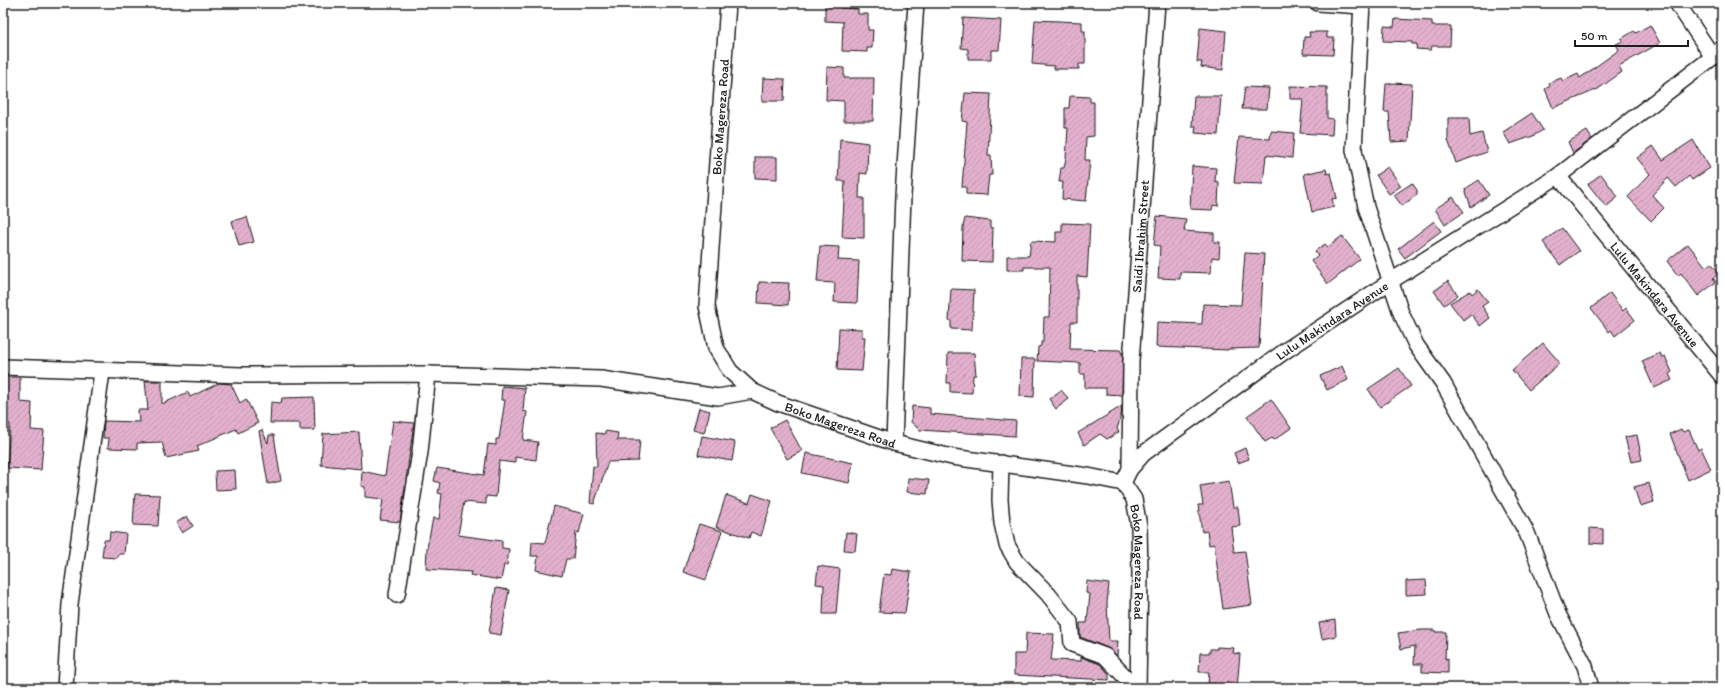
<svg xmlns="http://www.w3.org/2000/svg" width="1725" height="691" font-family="Itim,sans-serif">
<defs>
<pattern id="building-hatch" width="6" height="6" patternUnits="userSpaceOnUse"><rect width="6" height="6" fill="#e3b0cd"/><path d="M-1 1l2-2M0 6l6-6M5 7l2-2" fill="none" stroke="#c297af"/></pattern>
</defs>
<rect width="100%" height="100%" fill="#fff"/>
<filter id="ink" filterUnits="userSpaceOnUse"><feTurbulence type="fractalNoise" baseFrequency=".025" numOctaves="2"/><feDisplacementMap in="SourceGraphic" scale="8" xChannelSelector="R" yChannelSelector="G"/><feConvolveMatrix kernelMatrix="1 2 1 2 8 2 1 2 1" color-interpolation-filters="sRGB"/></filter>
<g filter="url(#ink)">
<g fill="url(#building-hatch)" stroke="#1c1c1c">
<polygon points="825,3 840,3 840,8 858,9 858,14 868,14 868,30 873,30 872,48 867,48 867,52 842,51 843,22 825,21"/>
<polygon points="963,18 1001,20 999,50 991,50 991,59 968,59 968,49 961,48"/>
<polygon points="1395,19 1432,21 1432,26 1451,26 1450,46 1432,46 1431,50 1416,49 1417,44 1412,44 1412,42 1383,41 1384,26 1394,27"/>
<polygon points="1035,20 1082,22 1082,31 1085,31 1085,64 1079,64 1079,69 1054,69 1054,66 1032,64"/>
<polygon points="1650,25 1660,43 1619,66 1622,72 1598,89 1553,108 1545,89 1550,86 1549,83 1561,78 1563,81 1578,74 1580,78 1619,50 1616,44 1623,41 1621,39 1634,31 1636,33"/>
<polygon points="1200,28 1226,31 1223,70 1201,67 1202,62 1197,62"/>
<polygon points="1309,32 1327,32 1327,38 1334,38 1333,55 1303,54 1304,37 1310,37"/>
<polygon points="827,67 844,68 844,78 874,78 873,121 844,121 844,101 826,100"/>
<polygon points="763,78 785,79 784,101 762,101"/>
<polygon points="1390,83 1412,84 1409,141 1391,142 1389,112 1384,112 1386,84 1390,84"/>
<polygon points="1290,86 1327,87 1327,118 1333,119 1332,135 1300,133 1303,99 1290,99"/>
<polygon points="1245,87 1269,88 1267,109 1242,109"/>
<polygon points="965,93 991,94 988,155 991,155 992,175 989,175 987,195 966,194 966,187 962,187 967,122 962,121"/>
<polygon points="1070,96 1090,97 1090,102 1094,102 1094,136 1086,137 1085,160 1090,160 1086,201 1062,199 1063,182 1059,182 1061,168 1064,168 1066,158 1068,128 1065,128 1065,108 1069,108"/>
<polygon points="1194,96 1221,96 1218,135 1195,133 1196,126 1192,126"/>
<polygon points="1532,113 1543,130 1533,136 1510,144 1503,132"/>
<polygon points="1448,118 1469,118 1470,136 1482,133 1487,152 1456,163 1448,140"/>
<polygon points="1271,131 1294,133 1292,158 1266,155 1263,184 1234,183 1239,137 1270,139"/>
<polygon points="1587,131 1592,139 1573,153 1568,142"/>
<polygon points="840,139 868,143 867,174 860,173 859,198 864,198 864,238 842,237 845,181 838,181"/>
<polygon points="1693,140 1710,168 1692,180 1689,176 1676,187 1668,178 1652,195 1664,208 1651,221 1628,197 1650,174 1637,158 1653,146 1663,160"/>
<polygon points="755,157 777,157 777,179 755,178"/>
<polygon points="1192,166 1216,168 1215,181 1219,182 1218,206 1213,205 1212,210 1190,209"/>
<polygon points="1388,167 1401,186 1389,194 1376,175"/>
<polygon points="1326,169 1327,174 1331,173 1337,198 1332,199 1334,207 1312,212 1304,174"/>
<polygon points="1601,174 1618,197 1606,207 1588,184"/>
<polygon points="1479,180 1489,195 1471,207 1465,189"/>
<polygon points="1412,183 1417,190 1417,195 1402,206 1394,195"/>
<polygon points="1453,197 1464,212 1445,225 1435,209"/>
<polygon points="1157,216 1186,219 1184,231 1214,233 1214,242 1220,242 1219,258 1212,257 1211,273 1180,272 1180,279 1158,278 1160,246 1154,245"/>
<polygon points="247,217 254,242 239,246 232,221"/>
<polygon points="965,218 990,221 990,228 993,228 992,262 962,261 963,227"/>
<polygon points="1434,221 1441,231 1405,258 1398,249"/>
<polygon points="1062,223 1090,224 1087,277 1077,276 1077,322 1071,322 1070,349 1121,350 1121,353 1123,353 1122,395 1106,394 1106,388 1085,388 1085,374 1080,374 1080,363 1037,361 1038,347 1041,346 1041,342 1043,342 1044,317 1049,317 1050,267 1024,267 1024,270 1007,270 1007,256 1029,256 1031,241 1056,242 1056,232 1062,232"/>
<polygon points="1562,228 1579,251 1560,265 1543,242"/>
<polygon points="1342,236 1360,259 1328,284 1311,261 1318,255 1315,251 1325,244 1328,247"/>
<polygon points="1688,244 1706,267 1711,263 1720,273 1713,278 1716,282 1698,296 1681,273 1678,276 1667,261"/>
<polygon points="820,246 839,247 838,260 859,261 857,303 834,302 835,283 817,282"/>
<polygon points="1245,253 1264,254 1259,348 1228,349 1228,350 1156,347 1157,322 1202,324 1203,304 1241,305"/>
<polygon points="1448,281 1458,295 1444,305 1434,291"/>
<polygon points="759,282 789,283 788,305 758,303"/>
<polygon points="951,289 974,290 972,330 951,329 951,321 949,320"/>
<polygon points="1478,289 1488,302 1482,306 1490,318 1480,326 1471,314 1463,320 1450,303 1470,291 1472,294"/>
<polygon points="1610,293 1623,311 1626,308 1635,320 1615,336 1611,330 1609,332 1591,308"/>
<polygon points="839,328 862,329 862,337 865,337 862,371 837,370"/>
<polygon points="1543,343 1560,363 1529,390 1512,370"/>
<polygon points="948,353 974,353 976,375 973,375 972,393 950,392 950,383 947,383"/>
<polygon points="1660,353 1662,357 1665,356 1672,372 1669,374 1672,380 1654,388 1642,361"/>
<polygon points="1021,359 1035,359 1034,397 1020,396"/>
<polygon points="1342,366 1348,380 1327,390 1320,376"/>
<polygon points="1399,368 1411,386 1380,407 1368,389"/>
<polygon points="3,377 20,377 20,402 32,403 31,430 44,431 41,470 7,468 10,424 3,424"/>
<polygon points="145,381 162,381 162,404 188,392 190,397 219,383 231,384 240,403 246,399 258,423 238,433 236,429 197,446 199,451 166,458 162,442 137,443 137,449 108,448 109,438 103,438 104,421 139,422 138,410 148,410"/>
<polygon points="502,386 525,388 523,411 527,412 523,440 538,442 536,460 515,457 515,463 499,461 496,497 486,496 486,504 464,502 458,535 502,541 502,548 509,549 507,565 504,565 501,580 470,575 471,572 426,569 427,548 433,518 439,519 442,494 438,493 440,483 434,481 437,468 484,475 488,444 496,445 496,439 499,439 505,400 501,400"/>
<polygon points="1061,390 1069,399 1056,409 1049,399"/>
<polygon points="314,397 315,430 300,430 300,423 270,423 271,402 281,403 282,398"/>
<polygon points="1271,399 1291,428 1274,440 1272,438 1265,442 1247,416"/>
<polygon points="912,406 930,408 930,414 1016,421 1015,436 920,430 911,422"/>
<polygon points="1122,406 1121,416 1117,429 1119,432 1107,439 1100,434 1084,445 1078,433"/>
<polygon points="699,408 710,411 704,433 693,430"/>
<polygon points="785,420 802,451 787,459 770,428"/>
<polygon points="393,421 414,423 400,522 380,520 383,499 365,497 365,487 361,486 362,471 385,476"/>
<polygon points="1681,429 1683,432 1689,430 1698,450 1701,448 1711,469 1688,480 1670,434"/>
<polygon points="262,430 268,443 269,435 274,435 281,481 268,484 259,431"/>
<polygon points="605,431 618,433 617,440 640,440 638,461 608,462 594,504 590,503 593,466 597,467 596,433 605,434"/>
<polygon points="359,432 361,469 321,465 323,434"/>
<polygon points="1637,435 1642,460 1631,462 1625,437"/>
<polygon points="702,436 735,442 732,461 698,455"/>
<polygon points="1245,448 1249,459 1238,463 1234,453"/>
<polygon points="806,453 853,463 849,483 802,473"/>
<polygon points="235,470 236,489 216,490 215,471"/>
<polygon points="908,478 929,480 927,494 907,492"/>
<polygon points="1229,481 1233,507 1238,507 1240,526 1231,527 1234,552 1245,551 1252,605 1223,609 1214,544 1209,545 1207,531 1202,532 1198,505 1203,505 1200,486"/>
<polygon points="1649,483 1654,502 1640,506 1634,487"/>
<polygon points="135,494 160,495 158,526 133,525"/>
<polygon points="752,494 772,501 761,536 751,532 749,538 716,527 726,495 749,503"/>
<polygon points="554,506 584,514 579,533 576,532 573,559 566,559 562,576 536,570 538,556 531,556 532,542 545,543"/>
<polygon points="187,516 193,526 182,533 176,523"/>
<polygon points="699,524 722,531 706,580 683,572"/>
<polygon points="1590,528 1603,529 1603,544 1590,543"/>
<polygon points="110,532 126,534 124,554 118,554 117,558 102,557 104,540 109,540"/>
<polygon points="846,532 857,534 855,551 844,550"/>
<polygon points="818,566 840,569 836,614 823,614 824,585 816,584"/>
<polygon points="892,569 911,572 905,613 879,612 884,574 891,575"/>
<polygon points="1426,580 1427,594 1406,595 1406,581"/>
<polygon points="1087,581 1109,584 1107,603 1109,641 1118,641 1117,656 1108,648 1080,637 1080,623 1087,623 1090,594 1086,593"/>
<polygon points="496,588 509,590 501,635 489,633"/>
<polygon points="1335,620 1336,636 1322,639 1319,623"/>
<polygon points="1421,630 1435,630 1435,632 1446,632 1445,659 1448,658 1448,673 1422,672 1422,664 1414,664 1415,646 1401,649 1398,633"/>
<polygon points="1026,633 1054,634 1051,660 1081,661 1081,657 1100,664 1109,674 1109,680 1014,675 1014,654 1025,654"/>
<polygon points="1217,647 1234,648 1233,653 1240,654 1237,688 1214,687 1214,684 1208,684 1209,672 1199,672 1200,653 1210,653 1210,649 1217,649"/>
</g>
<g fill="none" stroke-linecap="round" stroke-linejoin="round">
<defs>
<g id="minor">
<path id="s1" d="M728,3L707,306L716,348L730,371L752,391L778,403L894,443L952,457L1088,476L1123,483L1134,499L1139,526L1140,574L1138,688"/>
<polyline points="1318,3 1361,6"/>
<polyline points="1362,3 1354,150 1366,207 1401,313 1416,345 1443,383 1527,533 1558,614 1585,666 1591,688"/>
<polyline points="1677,3 1713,57"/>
<path id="s2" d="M1558,176L1722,376"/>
<polyline points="3,367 242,375 428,374 601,379 718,397 752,391"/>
<polyline points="894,443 903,196 916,3"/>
<polyline points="1001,463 1000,500 1002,523 1007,545 1017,562 1048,594 1070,622 1072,644 1105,656 1136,688"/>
<path id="s3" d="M1130,469L1131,361L1157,3"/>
<path id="s4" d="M1123,483L1130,469L1143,454L1285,351L1391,281L1558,176L1713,57L1722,48"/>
<polyline points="397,595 420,452 428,374"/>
<polyline points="65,688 70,604 102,372"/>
</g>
</defs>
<use href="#minor" stroke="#1c1c1c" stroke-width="18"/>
<use href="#minor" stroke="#fff" stroke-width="15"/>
</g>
</g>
<g text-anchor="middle" stroke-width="3" stroke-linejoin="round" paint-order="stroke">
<g font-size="13" fill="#1c1c1c" stroke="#fff">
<text transform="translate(720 117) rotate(-86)" y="5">Boko Magereza Road</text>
<text dy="5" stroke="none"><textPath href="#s3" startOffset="233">Saidi Ibrahim Street</textPath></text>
<text dy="5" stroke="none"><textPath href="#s2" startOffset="153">Lulu Makindara Avenue</textPath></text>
<text dy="5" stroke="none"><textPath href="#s4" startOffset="267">Lulu Makindara Avenue</textPath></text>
<text dy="5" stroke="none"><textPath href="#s1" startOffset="498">Boko Magereza Road</textPath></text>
<text dy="5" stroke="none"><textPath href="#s1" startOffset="870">Boko Magereza Road</textPath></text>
</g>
</g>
<rect width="1725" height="691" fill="none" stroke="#fff" stroke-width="16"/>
<rect x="8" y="8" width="1709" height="675" fill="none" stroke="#1c1c1c" stroke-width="1.5" filter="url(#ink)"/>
<path d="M1575 40v6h113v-6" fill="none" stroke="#1c1c1c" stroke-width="2"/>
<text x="1581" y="40" font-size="12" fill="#1c1c1c" stroke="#ffffff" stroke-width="3" paint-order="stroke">50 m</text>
</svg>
